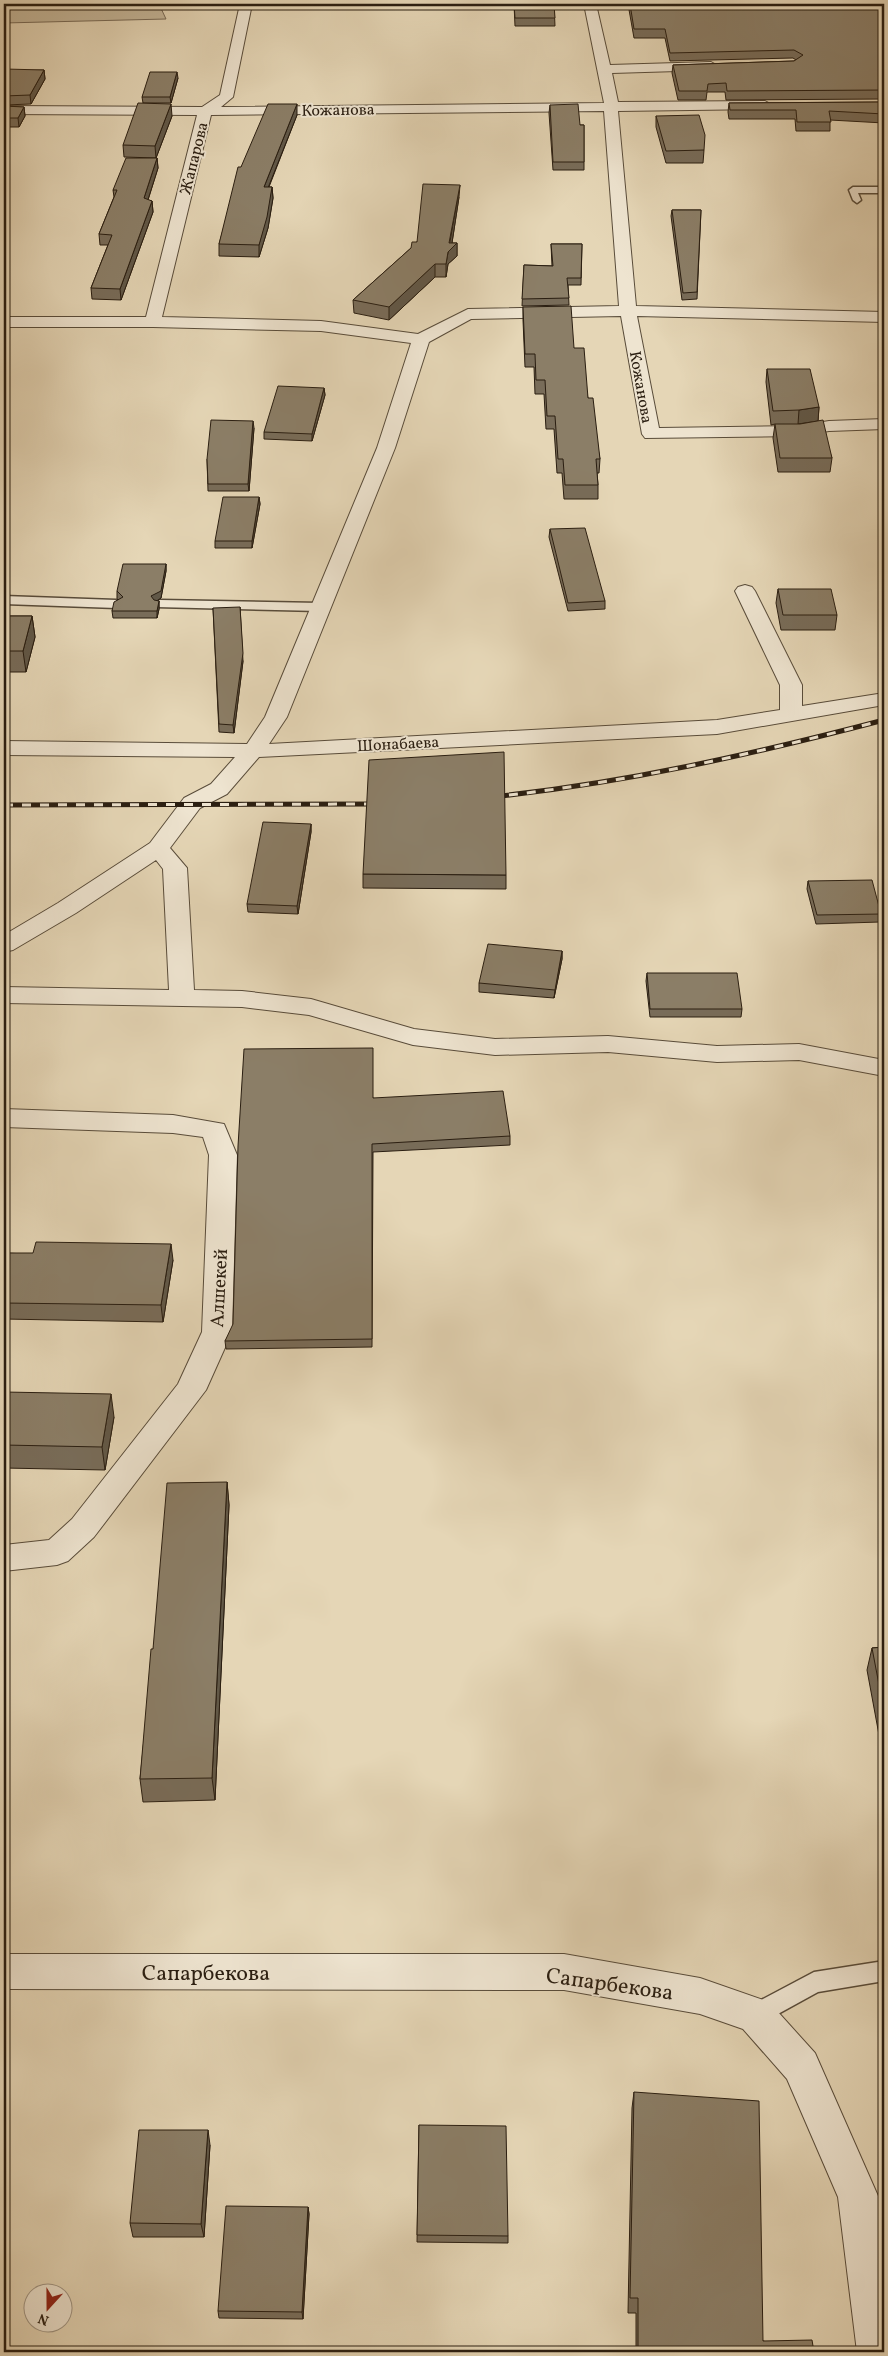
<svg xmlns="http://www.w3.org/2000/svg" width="888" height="2356" font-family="Vollkorn,serif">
<rect width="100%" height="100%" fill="#e5d6b6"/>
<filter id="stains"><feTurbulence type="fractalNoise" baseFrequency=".004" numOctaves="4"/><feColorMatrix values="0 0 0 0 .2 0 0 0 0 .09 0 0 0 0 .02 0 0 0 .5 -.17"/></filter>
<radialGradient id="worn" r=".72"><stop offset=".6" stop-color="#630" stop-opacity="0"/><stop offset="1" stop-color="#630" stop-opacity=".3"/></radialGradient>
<polygon fill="#c5b79a" stroke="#786a56" points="4,4 159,4 166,19 4,23"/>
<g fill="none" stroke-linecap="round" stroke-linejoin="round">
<defs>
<g id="service">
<polygon points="884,187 884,193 858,193 861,200 857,203 853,200 849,190 853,187"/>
<polygon points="4,596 116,600 122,604 116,608 4,604"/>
<polygon points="160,600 320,603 326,607 320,611 156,607 154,604"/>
<polygon points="884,1961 884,1981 818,1992 756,2026 748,2023 745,2015 748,2007 814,1972"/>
</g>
<g id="minor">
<path d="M240,4H252L233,97L221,107L604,103L584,4H596L610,65L711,62L718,66L711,70L612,73L618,102L765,101L772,105L765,109L618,111L636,306L884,312V322L637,316L659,428L798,426L829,421L884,419V429L829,431L798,436L645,438L642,434L621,316L471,319L429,342L395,448L287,717L269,744L717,720L780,710V685L735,591L738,587L745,585L752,587L755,591L802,685V706L884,693V705L717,734L259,757L227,794L200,808L170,848L187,868L194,990L242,991L311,999L414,1029L495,1039L608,1036L717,1046L799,1044L884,1060V1076L799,1060L717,1062L608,1052L495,1055L413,1045L309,1015L242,1007L4,1003V987L169,990L163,869L156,860L76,913L13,950L4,952V935L58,903L150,843L184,798L211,784L235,757L4,755V741L247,744L265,717L377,448L411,343L321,331L153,327H4V317H146L197,115L4,114V106L202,107L220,95ZM604,111L619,306L468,309L418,334L321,321L162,317L211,115Z"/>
<polygon points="4,1109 173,1115 224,1124 237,1155 232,1332 206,1390 94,1537 68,1561 57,1565 4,1571 4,1545 49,1540 72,1519 178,1384 202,1332 209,1155 203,1137 173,1133 4,1127"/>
<polygon points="564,1954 700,1978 769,2002 815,2053 878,2196 884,2241 884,2352 857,2352 838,2197 787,2079 743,2029 700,2014 564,1990 4,1989 4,1954"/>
</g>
</defs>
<use href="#service" stroke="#594c3a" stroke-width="3"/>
<use href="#minor" stroke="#594c3a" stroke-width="2"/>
<use href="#service" fill="#eee4d0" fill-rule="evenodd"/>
<use href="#minor" fill="#eee4d0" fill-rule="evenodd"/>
<defs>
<g id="rail">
<path d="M491,797C625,783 754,754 884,720"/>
<polyline points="4,805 381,804"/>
</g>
</defs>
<use href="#rail" stroke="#2a1e11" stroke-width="5"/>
<use href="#rail" stroke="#eee4d0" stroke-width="3" stroke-dasharray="9" stroke-linecap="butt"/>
</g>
<g fill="#786c59" stroke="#2a1e11">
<polygon points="514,4 554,4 555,26 515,26"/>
<polygon points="628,4 884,4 884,99 726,100 725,92 707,92 706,100 678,100 672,73 673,65 794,61 796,60 793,58 670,61 665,38 634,38"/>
<polygon points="44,70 45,79 31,104 4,105 4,71"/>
<polygon points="178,78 171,103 143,103 142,97"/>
<polygon points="884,102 884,123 830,120 830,131 796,131 795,119 729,119 728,112 729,103"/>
<polygon points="550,105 580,125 584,125 584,170 553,170 549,113"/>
<polygon points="4,106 24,107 25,116 19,127 4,127"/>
<polygon points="297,115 269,187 272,187 273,198 268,228 259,257 219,256 219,244 241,167"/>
<polygon points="172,116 156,158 124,157 123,145"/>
<polygon points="656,116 704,150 703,163 666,163 656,127"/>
<polygon points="157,158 158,168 148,200 152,201 153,212 121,300 92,299 91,288 108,245 100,245 99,234 114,197 113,190"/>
<polygon points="459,197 452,243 457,243 457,256 448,264 446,277 435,277 389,320 354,313 353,300 411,248"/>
<polygon points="672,210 701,210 697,299 682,300 671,216"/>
<polygon points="551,244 582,244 581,285 568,285 569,305 522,306 524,265 552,266"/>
<polygon points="523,307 574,348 588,398 600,459 599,473 597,473 598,485 598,499 564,499 562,473 557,473 554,429 546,429 544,394 535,394 534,367 525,367 523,320"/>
<polygon points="767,369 819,407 818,421 832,458 830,472 778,472 773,438 775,424 771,425 766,382"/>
<polygon points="324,388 325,395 312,441 264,439 264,432"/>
<polygon points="254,428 249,491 208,491 207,459"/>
<polygon points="259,497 260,504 252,548 215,548 215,541"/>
<polygon points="550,529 605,601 605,609 568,611 549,537"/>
<polygon points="166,564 166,571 161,598 157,601 159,601 159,609 157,618 113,618 112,611 118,600 117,599 117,591"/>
<polygon points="778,589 837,615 835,630 781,630 776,603"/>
<polygon points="213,608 243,661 234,733 219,732"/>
<polygon points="4,616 32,616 35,637 26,672 4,672"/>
<polygon points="311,824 311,832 298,914 248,912 247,904"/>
<polygon points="363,874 506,875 506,889 363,888"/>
<polygon points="808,881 881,914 880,922 816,924 807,889"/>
<polygon points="562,951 562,959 554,998 479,992 479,983"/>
<polygon points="647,973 742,1009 741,1017 650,1017 646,981"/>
<polygon points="373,1098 510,1136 510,1145 373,1152 372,1347 226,1349 225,1341"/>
<polygon points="4,1253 173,1260 163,1322 4,1319"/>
<polygon points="4,1392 114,1417 105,1470 4,1468"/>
<polygon points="227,1482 229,1505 215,1800 143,1802 140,1779 153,1649"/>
<polygon points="884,1647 884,1762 867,1670 872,1648"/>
<polygon points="634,2092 763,2341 814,2352 636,2352 636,2313 628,2313 632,2108"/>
<polygon points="419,2125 508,2236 508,2243 417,2242"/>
<polygon points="210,2145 204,2237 133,2237 130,2223"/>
<polygon points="308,2207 309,2214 303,2319 219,2318 218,2311"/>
</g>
<g fill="#615848" stroke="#2a1e11">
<polygon points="44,70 45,79 31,104 30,95"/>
<polygon points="177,72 178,78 171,103 170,97"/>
<polygon points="171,104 172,116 156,158 155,146"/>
<polygon points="297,104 297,115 264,198 264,187"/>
<polygon points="24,107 25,116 19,127 18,118"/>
<polygon points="157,158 158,168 145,209 144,198"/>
<polygon points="460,185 459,197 451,249 457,243 457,256 448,264 446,277 446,264"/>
<polygon points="272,187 273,198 268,228 259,257 259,245"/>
<polygon points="152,201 153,212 121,300 120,289"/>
<polygon points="435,264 435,277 389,320 389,307"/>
<polygon points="324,388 325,395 312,441 312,434"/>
<polygon points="819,407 818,421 798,424 799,410"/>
<polygon points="253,421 254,428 249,491 248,484"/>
<polygon points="259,497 260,504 252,548 252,541"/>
<polygon points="166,564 166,571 161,598 152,604 151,596"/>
<polygon points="159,601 159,609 157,618 157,611"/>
<polygon points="240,607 243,661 234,733 233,725"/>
<polygon points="32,616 35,637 26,672 23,651"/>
<polygon points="311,824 311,832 298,914 297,906"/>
<polygon points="562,951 562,959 554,998 555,990"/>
<polygon points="171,1244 173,1260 163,1322 161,1305"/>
<polygon points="111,1394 114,1417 105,1470 102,1447"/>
<polygon points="227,1482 229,1505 215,1800 212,1778"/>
<polygon points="208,2130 210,2145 204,2237 201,2224"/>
<polygon points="308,2207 309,2214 303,2319 302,2312"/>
</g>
<g fill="#8b7e67" stroke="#2a1e11">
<polygon points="514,4 554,4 555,18 515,18"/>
<polygon points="630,4 884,4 884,90 727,91 726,83 708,84 707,91 679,91 673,65 794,61 803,55 794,50 670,53 665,29 634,29"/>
<polygon points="5,69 44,70 30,95 4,96 4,71"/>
<polygon points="150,72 177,72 170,97 142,97"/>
<polygon points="884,102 884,114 829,111 831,122 797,122 796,110 730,110 729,103"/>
<polygon points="138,103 171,104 155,146 123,145"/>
<polygon points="268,104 297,104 264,187 272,187 267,217 259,245 219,244 238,167 241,167"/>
<polygon points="578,104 580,125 584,125 584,162 553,162 550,105"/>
<polygon points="4,106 24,107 18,118 4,118"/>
<polygon points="699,115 705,135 704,150 666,151 656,116"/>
<polygon points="126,158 157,158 144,198 152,201 120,289 91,288 112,235 99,234 117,190 113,190"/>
<polygon points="423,184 460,185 449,243 457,243 448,252 446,264 435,264 389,307 353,300 411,248 412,242 417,242"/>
<polygon points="672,210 701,210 697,292 683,293"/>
<polygon points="551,244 582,244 581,278 567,278 569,298 522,299 524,265 553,266"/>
<polygon points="571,306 574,348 584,348 588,398 593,398 600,459 596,459 598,485 565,485 563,459 558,459 555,416 547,416 545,380 536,380 535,354 525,354 523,307"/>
<polygon points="767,369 810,369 819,407 799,410 773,411"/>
<polygon points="278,386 324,388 312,434 264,432"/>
<polygon points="211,420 253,421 248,484 208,484 207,459"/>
<polygon points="823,420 832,458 780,458 775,424 800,424"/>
<polygon points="223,497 259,497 252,541 215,541"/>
<polygon points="585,528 605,601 568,603 550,529"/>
<polygon points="123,564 166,564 161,591 151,596 154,600 159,601 157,611 112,611 114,602 123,597 117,591"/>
<polygon points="778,589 831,589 837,615 783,615"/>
<polygon points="240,607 243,653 233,725 219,724 213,608"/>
<polygon points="4,616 32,616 23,651 4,651"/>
<polygon points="504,752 506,875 363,874 369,760"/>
<polygon points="263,822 311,824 297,906 247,904"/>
<polygon points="872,880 881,914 817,915 808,881"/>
<polygon points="488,944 562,951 555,990 479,983"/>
<polygon points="647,973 737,973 742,1009 650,1009"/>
<polygon points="373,1048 373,1098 503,1091 510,1136 372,1144 372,1339 225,1341 233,1324 238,1146 244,1049"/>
<polygon points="36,1242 171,1244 161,1305 4,1303 4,1253 33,1253"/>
<polygon points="4,1392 111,1394 102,1447 4,1445"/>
<polygon points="227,1482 212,1778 140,1779 151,1649 153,1649 167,1483"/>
<polygon points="884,1647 884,1711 872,1648"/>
<polygon points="634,2092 759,2101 763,2341 812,2340 814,2352 638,2352 638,2298 630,2298"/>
<polygon points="419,2125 506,2126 508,2236 417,2235"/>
<polygon points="139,2130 208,2130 201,2224 130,2223"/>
<polygon points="226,2206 308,2207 302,2312 218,2311"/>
</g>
<g text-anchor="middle" stroke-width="4" stroke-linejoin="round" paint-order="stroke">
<g font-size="16" fill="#2a1e11" stroke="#eee4d0">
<text transform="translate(338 109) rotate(-1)" y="6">Кожанова</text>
<text transform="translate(193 158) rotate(-76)" y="6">Жапарова</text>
<text transform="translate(642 387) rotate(80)" y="6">Кожанова</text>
<text transform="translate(398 743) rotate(-3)" y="6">Шонабаева</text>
</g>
<g font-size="19" fill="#2a1e11" stroke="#eee4d0">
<text transform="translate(218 1288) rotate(-87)" y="7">Алшекей</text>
</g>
<g font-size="22" fill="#2a1e11" stroke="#eee4d0">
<text x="206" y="1980">Сапарбекова</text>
<text transform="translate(610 1983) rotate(8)" y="8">Сапарбекова</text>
</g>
</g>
<rect width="888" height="2356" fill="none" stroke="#e5d6b6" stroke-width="20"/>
<rect x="5" y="5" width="878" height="2346" fill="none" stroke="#2a1e11" stroke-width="2.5"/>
<rect x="10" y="10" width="868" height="2336" fill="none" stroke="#2a1e11"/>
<g transform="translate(48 2308) rotate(201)"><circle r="24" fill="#eee4d0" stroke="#a09584"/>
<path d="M0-4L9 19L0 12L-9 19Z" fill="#8f2418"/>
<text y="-8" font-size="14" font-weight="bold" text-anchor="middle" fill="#2a1e11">N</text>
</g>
<rect width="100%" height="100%" filter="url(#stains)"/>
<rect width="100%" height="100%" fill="url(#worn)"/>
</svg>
